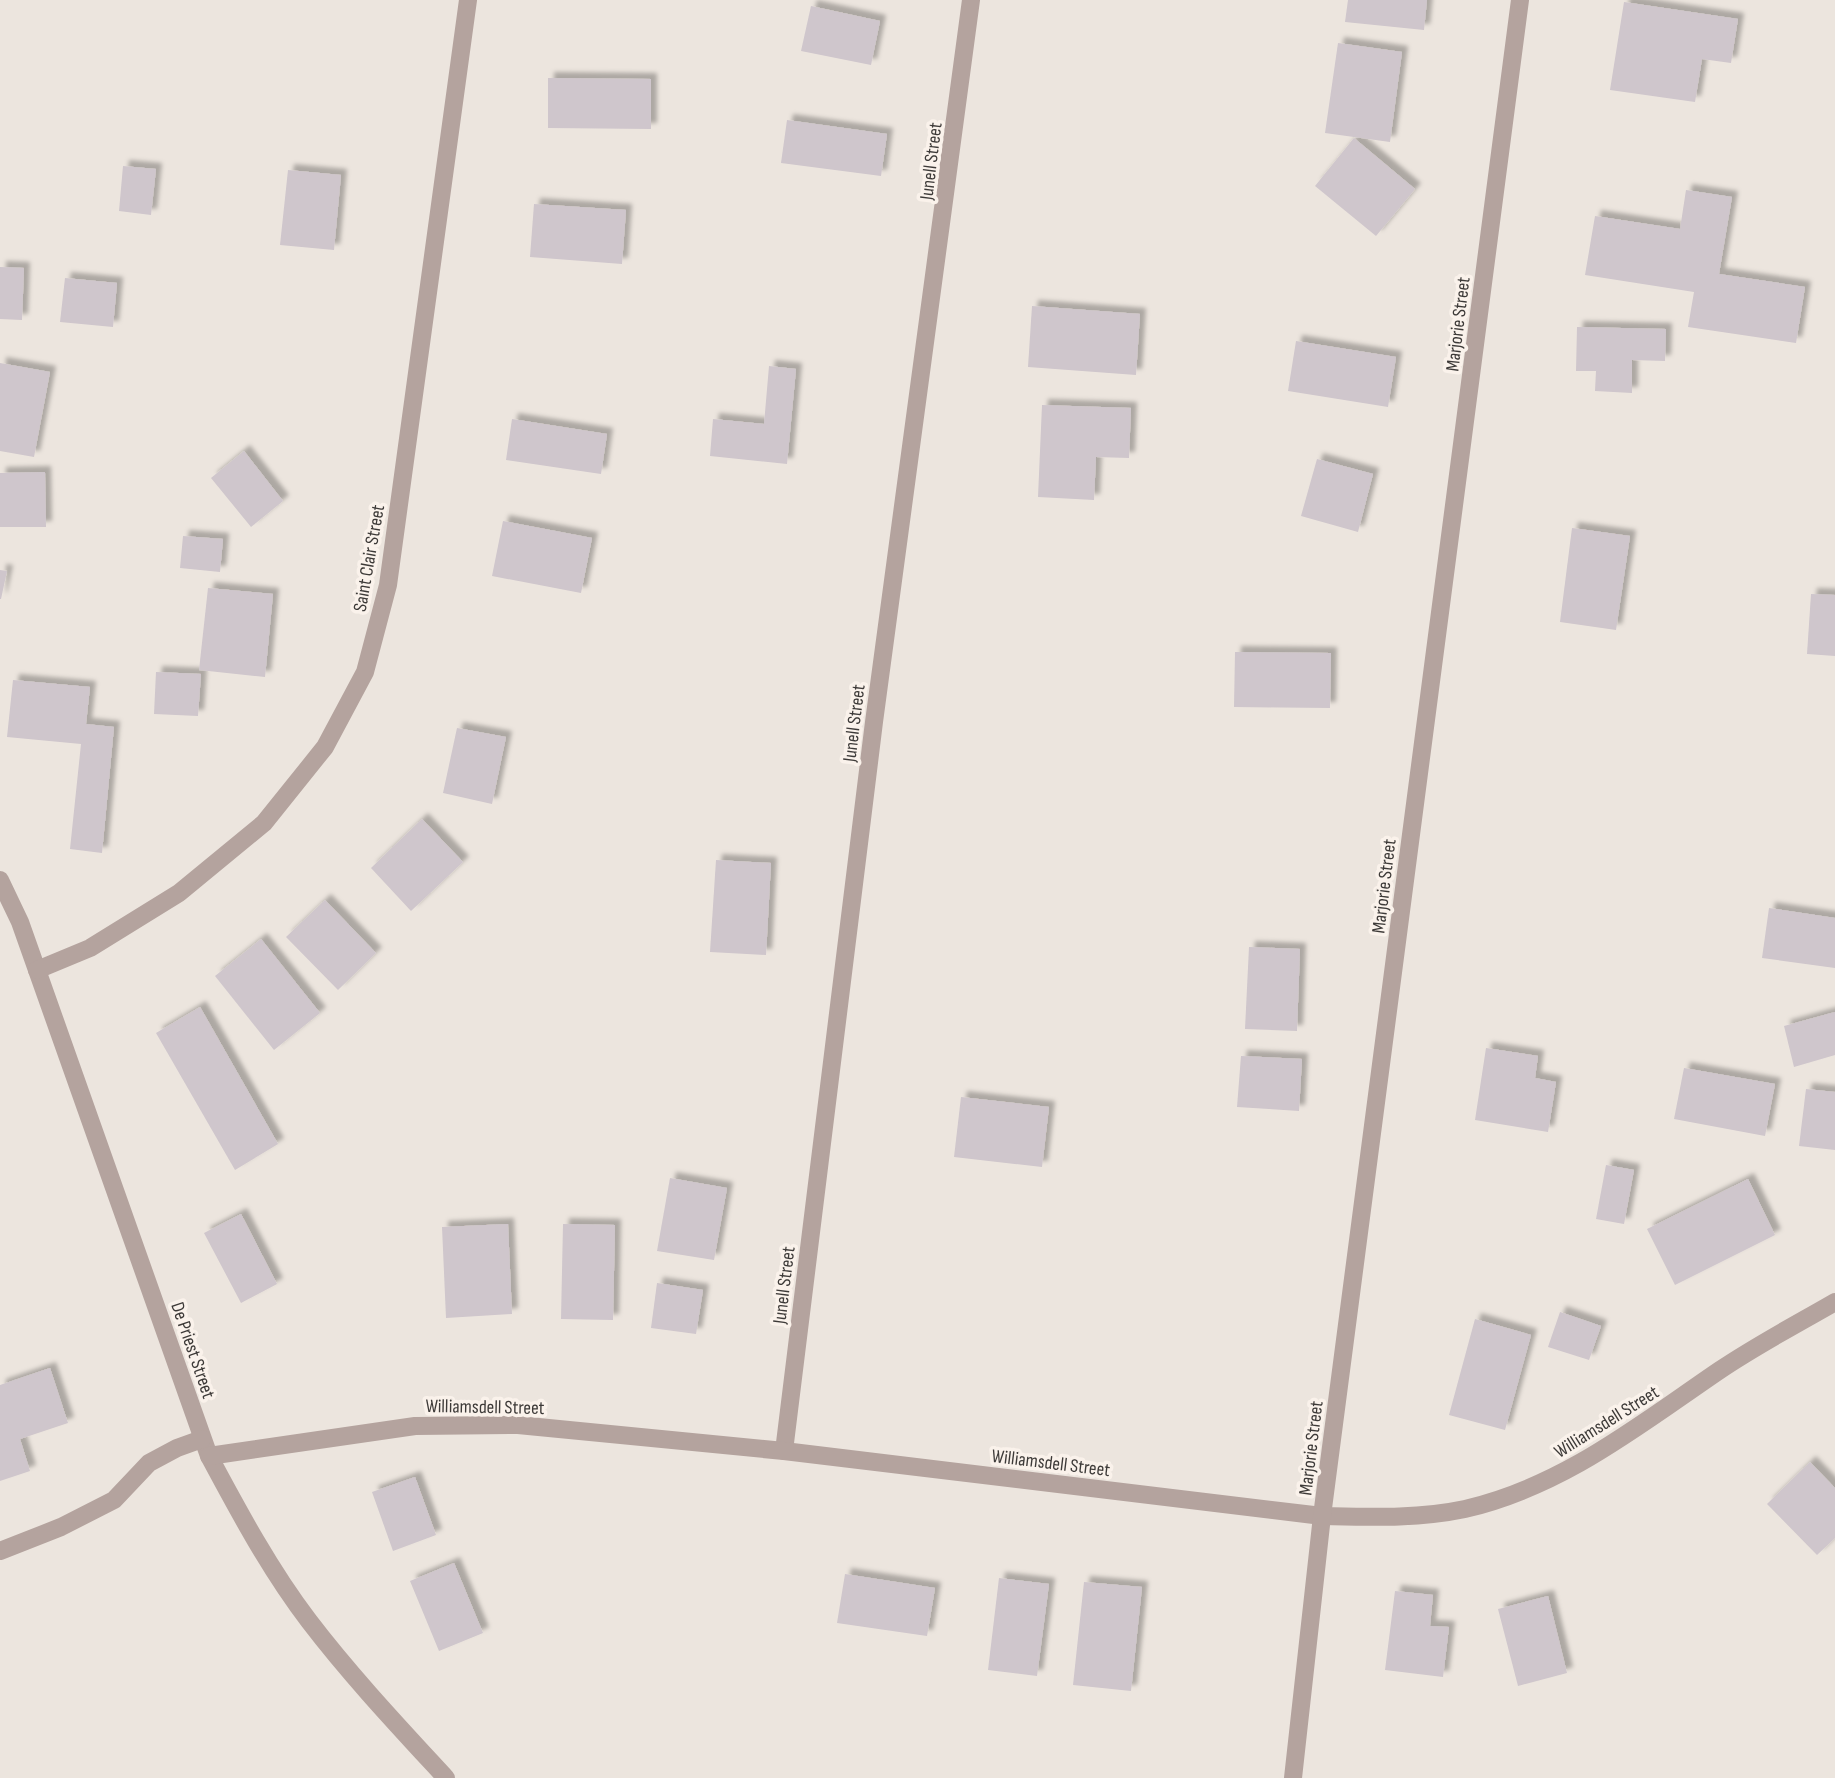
<svg xmlns="http://www.w3.org/2000/svg" width="1835" height="1778" font-family="'Sofia Sans Condensed',sans-serif">
<defs>
<filter id="shadow"><feDropShadow dx="6" dy="-6" stdDeviation="2" flood-color="#0004"/></filter>
</defs>
<rect width="100%" height="100%" fill="#ece5de"/>
<g fill="#cfc6cc" filter="url(#shadow)">
<polygon points="1348,0 1427,0 1424,30 1345,22"/>
<polygon points="1624,2 1738,19 1731,63 1702,59 1695,102 1610,90"/>
<polygon points="811,6 880,21 871,65 801,51"/>
<polygon points="1338,43 1402,52 1390,142 1325,133"/>
<polygon points="548,78 651,79 651,129 548,128"/>
<polygon points="787,120 887,134 881,176 781,163"/>
<polygon points="1354,138 1415,189 1376,236 1315,186"/>
<polygon points="123,166 156,169 151,215 119,211"/>
<polygon points="288,170 341,175 334,250 280,245"/>
<polygon points="1686,190 1732,197 1719,274 1805,287 1796,343 1688,327 1694,292 1585,275 1595,216 1680,229"/>
<polygon points="534,204 626,210 622,264 530,257"/>
<polygon points="0,267 24,268 22,320 0,319"/>
<polygon points="65,278 117,283 113,327 60,322"/>
<polygon points="1032,306 1140,314 1136,375 1028,367"/>
<polygon points="1577,327 1666,329 1665,361 1632,360 1632,393 1595,391 1596,371 1576,371"/>
<polygon points="1296,341 1396,357 1388,407 1288,391"/>
<polygon points="0,363 50,372 34,457 0,451"/>
<polygon points="769,366 796,369 787,464 710,456 713,419 764,424"/>
<polygon points="1042,405 1131,408 1129,458 1096,457 1094,500 1038,497"/>
<polygon points="512,419 607,434 601,474 506,460"/>
<polygon points="244,451 283,501 251,527 211,478"/>
<polygon points="1317,459 1373,474 1358,532 1301,516"/>
<polygon points="45,472 46,527 0,527 0,473"/>
<polygon points="503,521 592,538 581,593 492,576"/>
<polygon points="1572,528 1630,536 1616,630 1560,622"/>
<polygon points="183,536 223,539 220,572 180,568"/>
<polygon points="0,570 7,571 1,599 0,599"/>
<polygon points="208,588 273,594 265,677 199,670"/>
<polygon points="1811,594 1835,595 1835,656 1807,654"/>
<polygon points="1235,652 1331,653 1330,708 1234,707"/>
<polygon points="156,672 201,674 198,716 154,714"/>
<polygon points="13,680 90,687 86,724 114,727 102,853 70,849 81,744 7,737"/>
<polygon points="457,728 506,737 492,804 443,793"/>
<polygon points="422,819 463,862 411,911 371,868"/>
<polygon points="716,860 771,863 766,955 710,952"/>
<polygon points="325,900 376,953 338,990 286,937"/>
<polygon points="1769,908 1835,918 1835,968 1762,958"/>
<polygon points="261,939 320,1013 274,1050 215,976"/>
<polygon points="1249,947 1300,949 1297,1031 1245,1029"/>
<polygon points="200,1007 278,1144 235,1170 156,1033"/>
<polygon points="1835,1012 1835,1055 1794,1067 1784,1026"/>
<polygon points="1486,1048 1538,1056 1535,1078 1556,1082 1548,1132 1475,1120"/>
<polygon points="1241,1056 1302,1059 1299,1111 1237,1107"/>
<polygon points="1684,1068 1775,1084 1765,1136 1674,1119"/>
<polygon points="1806,1089 1835,1092 1835,1150 1799,1146"/>
<polygon points="961,1097 1049,1107 1042,1167 954,1157"/>
<polygon points="1606,1165 1634,1170 1624,1224 1596,1219"/>
<polygon points="670,1178 727,1188 714,1260 657,1251"/>
<polygon points="1748,1179 1775,1235 1675,1285 1647,1229"/>
<polygon points="241,1214 277,1284 241,1303 204,1233"/>
<polygon points="508,1224 512,1314 446,1318 442,1227"/>
<polygon points="563,1224 615,1225 613,1320 561,1319"/>
<polygon points="657,1283 703,1290 696,1334 651,1328"/>
<polygon points="1560,1312 1601,1326 1589,1360 1548,1347"/>
<polygon points="1475,1319 1531,1335 1505,1430 1449,1415"/>
<polygon points="50,1368 68,1423 20,1439 30,1471 0,1481 0,1385"/>
<polygon points="1810,1462 1835,1488 1835,1538 1817,1555 1767,1504"/>
<polygon points="415,1477 436,1535 393,1551 372,1492"/>
<polygon points="454,1563 483,1633 439,1651 410,1581"/>
<polygon points="845,1574 935,1588 927,1636 837,1623"/>
<polygon points="999,1578 1049,1584 1037,1676 988,1670"/>
<polygon points="1084,1582 1142,1587 1131,1691 1073,1685"/>
<polygon points="1395,1591 1433,1595 1430,1626 1449,1627 1443,1677 1385,1670"/>
<polygon points="1548,1596 1567,1673 1518,1686 1498,1609"/>
</g>
<g fill="none" stroke-linecap="round" stroke-linejoin="round">
<g stroke="#b4a39e" stroke-width="18">
<path d="M0,880L20,922L209,1456C239,1512 270,1570 309,1621C351,1676 399,1727 446,1778"/>
<polyline points="37,970 90,948 179,893 264,823 325,747 365,672 388,585 468,0"/>
<polyline points="784,1451 874,722 971,0"/>
<path d="M209,1456L415,1426L518,1425L784,1451L1322,1516C1370,1517 1418,1519 1465,1509C1564,1486 1639,1425 1720,1370C1757,1345 1797,1324 1835,1302"/>
<polyline points="0,1551 61,1527 114,1500 149,1463 177,1448 202,1439"/>
<polyline points="1293,1778 1322,1516 1520,0"/>
</g>
</g>
<g text-anchor="middle" stroke-width="7" stroke-linejoin="round" paint-order="stroke">
<g font-size="19" fill="#3d3a38" stroke="#faf2eb">
<text transform="translate(930 161) rotate(-83)" y="7">Junell Street</text>
<text transform="translate(1457 324) rotate(-83)" y="7">Marjorie Street</text>
<text transform="translate(368 558) rotate(-80)" y="7">Saint Clair Street</text>
<text transform="translate(853 723) rotate(-83)" y="7">Junell Street</text>
<text transform="translate(1383 886) rotate(-83)" y="7">Marjorie Street</text>
<text transform="translate(783 1285) rotate(-83)" y="7">Junell Street</text>
<text transform="translate(194 1350) rotate(71)" y="7">De Priest Street</text>
<text transform="translate(485 1406) rotate(1)" y="7">Williamsdell Street</text>
<text transform="translate(1606 1421) rotate(-32)" y="7">Williamsdell Street</text>
<text transform="translate(1310 1448) rotate(-83)" y="7">Marjorie Street</text>
<text transform="translate(1051 1462) rotate(7)" y="7">Williamsdell Street</text>
</g>
</g>
</svg>
